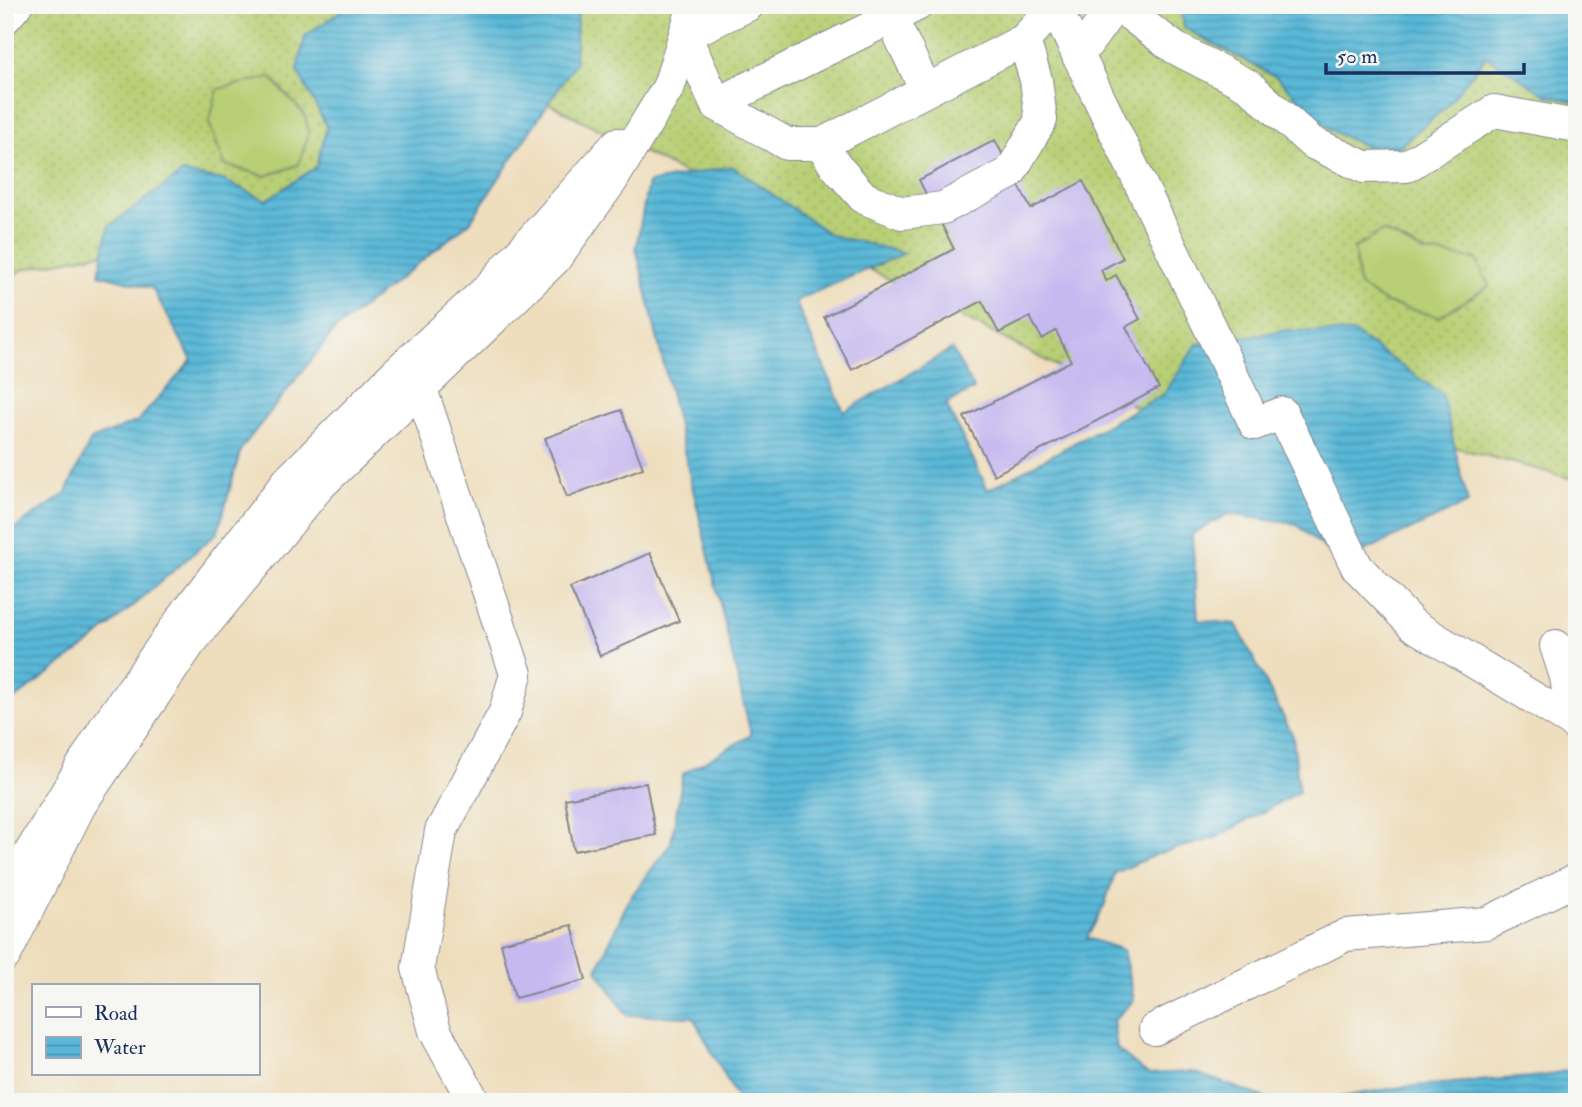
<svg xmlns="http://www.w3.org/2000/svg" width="1582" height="1107" font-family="'IM FELL Double Pica',serif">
<defs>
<pattern id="grass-dots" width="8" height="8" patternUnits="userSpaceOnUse" patternTransform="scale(1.75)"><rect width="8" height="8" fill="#b8cf74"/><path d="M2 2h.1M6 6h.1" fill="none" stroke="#9eb267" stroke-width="1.8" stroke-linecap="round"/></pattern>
<pattern id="water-rules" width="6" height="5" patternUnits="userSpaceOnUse" patternTransform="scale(1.75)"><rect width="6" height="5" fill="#59b8d7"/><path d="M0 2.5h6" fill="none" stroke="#4996b2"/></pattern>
</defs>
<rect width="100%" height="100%" fill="#f6f6f2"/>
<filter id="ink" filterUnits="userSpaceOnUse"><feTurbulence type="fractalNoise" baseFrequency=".0143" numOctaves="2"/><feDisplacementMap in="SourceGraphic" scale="14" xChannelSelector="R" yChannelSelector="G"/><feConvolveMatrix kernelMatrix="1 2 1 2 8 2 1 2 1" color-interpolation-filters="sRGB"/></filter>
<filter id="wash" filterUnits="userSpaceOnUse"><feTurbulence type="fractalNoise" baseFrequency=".00686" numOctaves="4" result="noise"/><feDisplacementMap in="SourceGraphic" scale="28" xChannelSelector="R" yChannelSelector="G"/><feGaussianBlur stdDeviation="1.57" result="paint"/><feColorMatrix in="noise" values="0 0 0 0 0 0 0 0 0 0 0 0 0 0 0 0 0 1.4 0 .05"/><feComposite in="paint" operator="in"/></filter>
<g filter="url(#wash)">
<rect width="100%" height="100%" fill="#eedebd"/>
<polygon fill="url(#grass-dots)" stroke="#6a7f69" stroke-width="2" points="5,5 1577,5 1577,480 1402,433 1192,436 529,93 346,203 24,269 5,281"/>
<g fill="#b8cf74" stroke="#6a7f69" stroke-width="2">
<polygon points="270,77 305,115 309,134 298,165 266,176 225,165 209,123 218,89"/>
<polygon points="1383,231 1424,252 1476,259 1489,286 1439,317 1386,303 1359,286 1354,248"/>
</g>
<g fill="url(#water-rules)" stroke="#3a749a" stroke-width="2">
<polygon points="350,5 578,5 575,63 470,222 335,330 241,449 218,532 89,644 5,706 5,528 15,528 65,494 91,440 138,421 192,360 152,288 99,274 109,226 182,173 223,180 266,200 316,167 327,127 297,70 305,36"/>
<polygon points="1181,5 1577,5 1577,102 1546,95 1486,56 1446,107 1400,146 1371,149 1332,131 1276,77 1184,28"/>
<polygon points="732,166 831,235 905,253 795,301 844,412 952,349 974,389 946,404 988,490 1164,394 1197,344 1288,330 1354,333 1442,394 1468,503 1341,562 1296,524 1228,514 1192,534 1198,620 1236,624 1293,736 1299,792 1215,838 1157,854 1115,873 1104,906 1087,938 1123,950 1134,1000 1113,1021 1117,1049 1148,1074 1193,1072 1277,1102 739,1102 693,1017 627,1015 597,970 628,901 671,843 683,774 751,735 636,248 648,183"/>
<polygon points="1577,1068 1577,1102 1312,1102 1401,1087 1543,1076"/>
</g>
<g id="blocks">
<g fill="#c6b9f0">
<polygon points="995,140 1031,209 1083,181 1123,258 1101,270 1106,281 1116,275 1140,319 1126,327 1159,388 994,475 964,417 1071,361 1056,331 1042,339 1030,317 999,333 982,301 852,370 824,317 954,249 919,180"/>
<polygon points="621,410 643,468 567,497 545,438"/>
<polygon points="650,553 679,621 600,656 570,588"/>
<polygon points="646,783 656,835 574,851 565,799"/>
<polygon points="572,925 586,980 515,998 501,943"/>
</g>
</g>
</g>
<g filter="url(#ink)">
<use href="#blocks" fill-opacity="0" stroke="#84868e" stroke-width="2"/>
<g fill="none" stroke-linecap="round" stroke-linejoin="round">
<defs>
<g id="minor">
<polyline points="748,5 685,35 716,104 787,144 822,144 1024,40 1054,8"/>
<polyline points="885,5 926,90"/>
<polyline points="1054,5 1211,330 1255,424 1282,413 1357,567 1413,625 1573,722"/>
<polyline points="1117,5 1175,48 1249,86 1311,142 1364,167 1407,166 1494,111 1577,126"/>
<polyline points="5,18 16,5"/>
<polyline points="1078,56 1115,5"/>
<polyline points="716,104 917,5"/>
<polyline points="822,144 834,164 864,198 902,213 943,208 1010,173 1041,120 1036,80 1024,40"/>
<polyline points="407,379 421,389 516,674 505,712 441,831 418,968 435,1031 474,1102"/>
<polyline points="1556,646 1566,677 1573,722 1577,727"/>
<polyline points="5,899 11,885 106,726 189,609 288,481 397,372 488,289 617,144"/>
<polyline points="5,955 80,805 189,644 319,486 554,260 612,180 669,86 694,5"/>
<polyline points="1155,1029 1346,935 1487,923 1577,879"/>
</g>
</defs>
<use href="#minor" stroke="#84868e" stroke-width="34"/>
<use href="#minor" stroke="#fff" stroke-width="32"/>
</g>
</g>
<rect width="1582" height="1107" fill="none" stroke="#f6f6f2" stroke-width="28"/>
<rect x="32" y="984" width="228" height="91" fill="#f6f6f2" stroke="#9ea6b7" stroke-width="2"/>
<rect x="46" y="1007" width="35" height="10" fill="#ffffff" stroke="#9ea6b7" stroke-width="2"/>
<text x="94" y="1020" font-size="21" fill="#1b2f5e">Road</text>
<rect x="46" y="1037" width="35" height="21" fill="url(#water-rules)" stroke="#9ea6b7" stroke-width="2"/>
<text x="94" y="1054" font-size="21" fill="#1b2f5e">Water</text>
<path d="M1326 63v10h198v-10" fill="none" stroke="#1b2f5e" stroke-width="3.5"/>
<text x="1337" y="63" font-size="21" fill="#1b2f5e" stroke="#f6f6f2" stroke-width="5" paint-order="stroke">50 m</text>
</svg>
